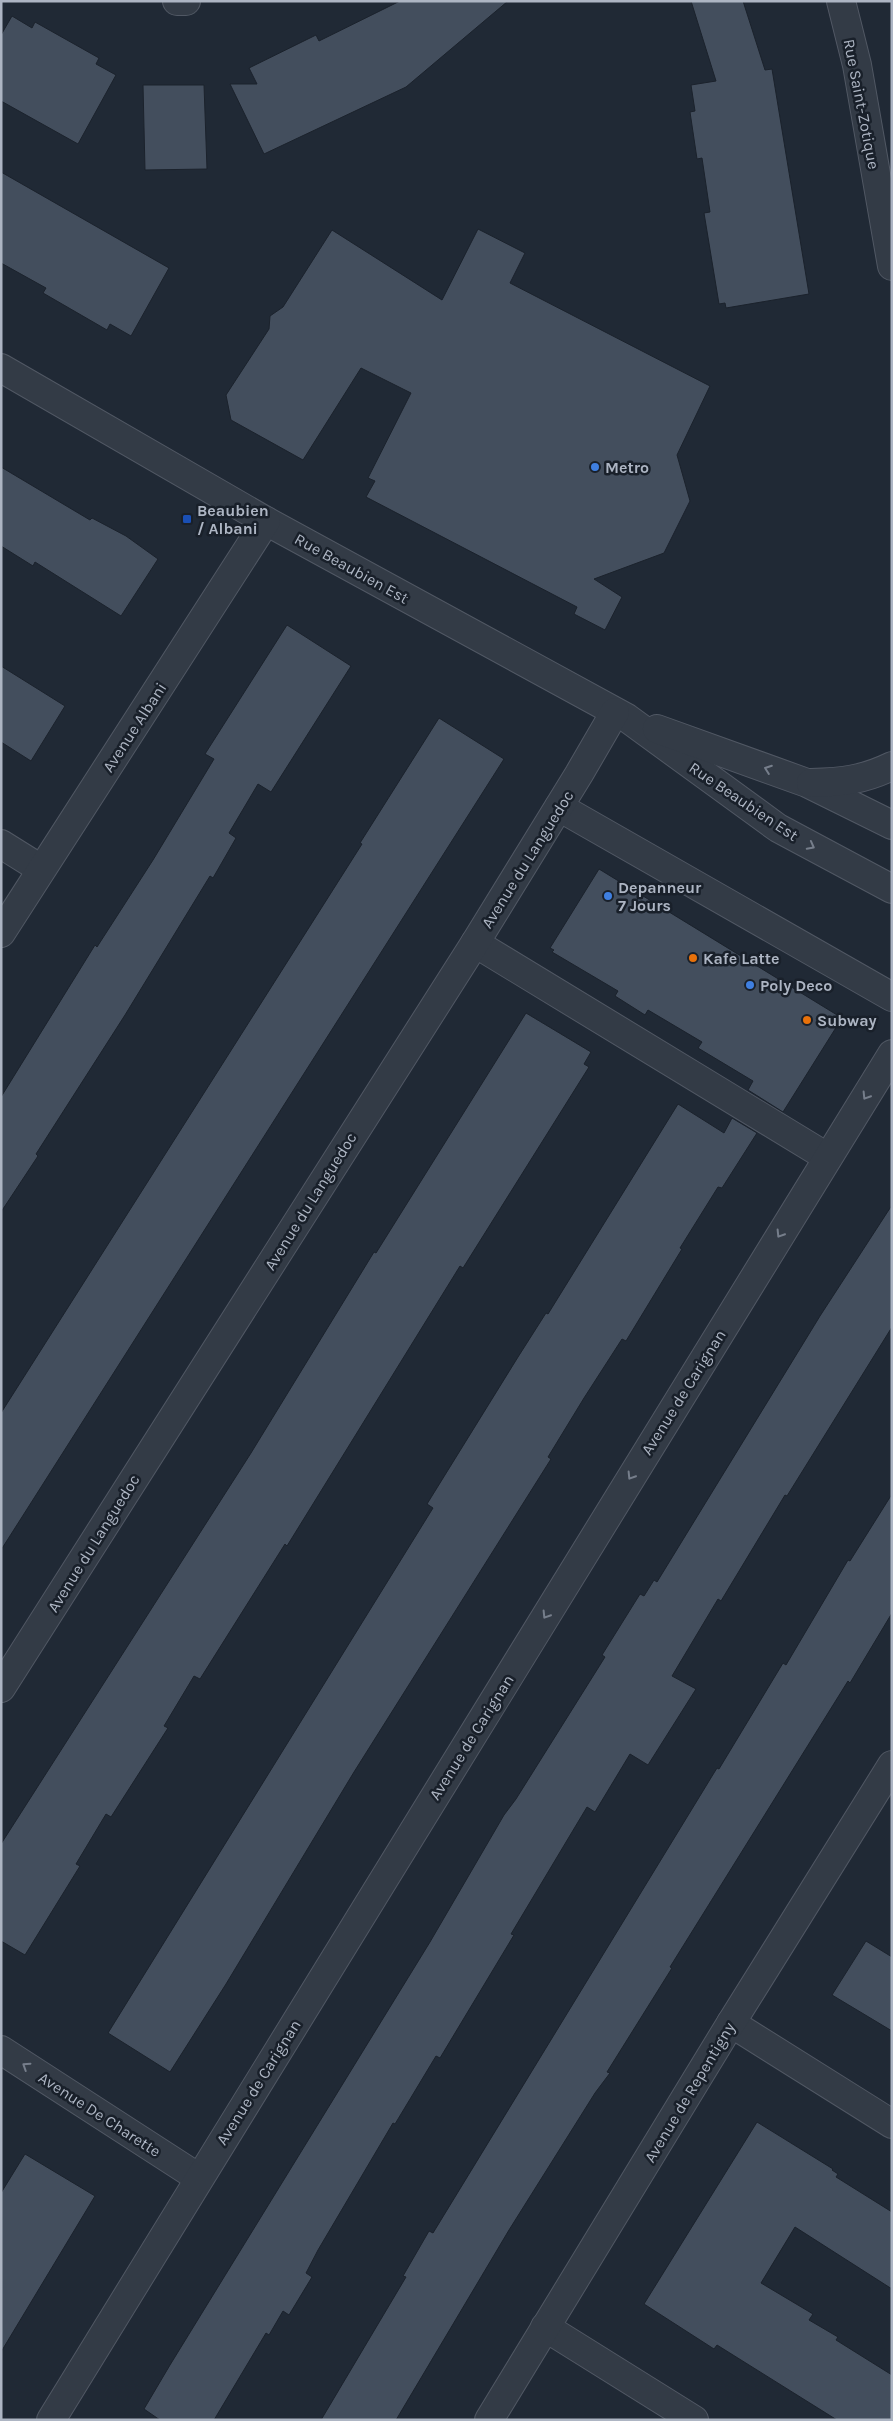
<svg xmlns="http://www.w3.org/2000/svg" width="893" height="2421" font-family="Karla,sans-serif">
<rect width="100%" height="100%" fill="#202935"/>
<g fill="#434e5d" stroke="#1b222c">
<polygon points="400,1 508,1 406,87 264,154 230,84 257,84 249,68 316,35 319,41"/>
<polygon points="691,1 743,1 765,70 772,69 809,294 726,308 725,303 719,304 704,213 710,212 702,158 697,159 690,112 695,111 691,85 716,81"/>
<polygon points="12,16 32,28 35,22 99,58 96,64 116,75 78,144 1,101 1,35"/>
<polygon points="143,85 204,85 207,169 145,170"/>
<polygon points="1,172 169,268 131,336 110,324 107,330 43,293 46,288 1,263"/>
<polygon points="478,229 525,253 510,283 710,386 677,455 690,501 664,553 594,579 622,597 605,630 574,614 577,607 366,497 375,481 368,478 411,393 361,368 303,460 231,420 226,395 269,329 270,316 283,307 332,230 442,300"/>
<polygon points="1,467 90,520 92,518 126,536 158,559 121,616 35,562 33,566 1,546"/>
<polygon points="287,625 351,666 271,792 258,784 229,833 236,838 213,878 210,876 125,1015 36,1154 38,1156 1,1212 1,1097 95,945 97,947 153,860 214,759 205,754"/>
<polygon points="1,666 65,706 31,761 1,742"/>
<polygon points="439,718 504,759 1,1550 1,1413 362,844 360,843"/>
<polygon points="599,869 842,1018 783,1112 748,1090 753,1081 698,1048 702,1042 648,1010 645,1015 615,996 618,991 552,952 554,950 550,948"/>
<polygon points="526,1013 591,1052 584,1064 589,1067 463,1268 460,1266 287,1546 285,1544 200,1679 194,1676 164,1726 168,1728 111,1817 106,1814 76,1864 80,1866 25,1955 1,1941 1,1844 251,1453 374,1252 376,1253"/>
<polygon points="678,1104 724,1133 732,1118 757,1133 722,1188 718,1187 680,1248 682,1249 626,1341 622,1339 584,1398 548,1457 551,1459 354,1772 226,1984 170,2072 108,2033 433,1508 427,1504 518,1357 546,1313 548,1314"/>
<polygon points="892,1205 892,1327 787,1496 785,1495 721,1601 718,1599 672,1676 696,1689 648,1765 630,1754 595,1812 587,1807 511,1934 514,1935 440,2058 436,2056 395,2124 393,2123 318,2250 306,2273 312,2277 289,2315 283,2311 269,2335 266,2333 214,2420 160,2420 144,2409 170,2365 430,1942 504,1815 516,1799 605,1657 602,1655 640,1594 644,1596 654,1580 657,1582 820,1316"/>
<polygon points="892,1494 892,1613 850,1683 848,1681 670,1967 672,1968 607,2072 610,2073 595,2093 509,2230 396,2420 321,2420 406,2277 403,2276 429,2231 433,2233 717,1768 719,1769 783,1663 786,1665 848,1560 850,1561"/>
<polygon points="866,1941 892,1957 892,2031 832,1995"/>
<polygon points="757,2122 833,2169 832,2170 838,2174 836,2177 892,2212 892,2289 795,2227 761,2283 813,2314 809,2320 838,2337 836,2340 892,2375 892,2420 837,2420 717,2345 714,2349 644,2304"/>
<polygon points="25,2154 95,2196 1,2352 1,2193"/>
</g>
<g fill="none" stroke-linecap="round" stroke-linejoin="round">
<defs>
<g id="minor">
<polyline points="177,1 186,1"/>
<polyline points="841,1 857,65 892,266"/>
<polyline points="1,368 266,521 627,718 778,828 892,889"/>
<polyline points="657,729 807,783 892,825"/>
<path d="M811,783C843,782 863,780 892,766"/>
<polyline points="559,807 892,997"/>
<polyline points="1,844 41,869"/>
<polyline points="1,933 266,521"/>
<polyline points="475,943 827,1157"/>
<polyline points="1,1688 475,943 579,774 615,712"/>
<polyline points="731,2023 892,2124"/>
<polyline points="1,2050 199,2178"/>
<polyline points="545,2327 694,2420"/>
<polyline points="51,2420 892,1054"/>
<polyline points="489,2420 731,2023 892,1765"/>
</g>
</defs>
<use href="#minor" stroke="#515864" stroke-width="30"/>
<use href="#minor" stroke="#333b46" stroke-width="28"/>
</g>
<defs><path id="oneway-chevron" d="M-2-3.5L2.5 0L-2 3.5" fill="none" stroke-width="1.6" stroke-linecap="round" stroke-linejoin="round" transform="scale(1.25)"/></defs>
<g stroke="#767e8b">
<use href="#oneway-chevron" transform="translate(768 769) rotate(-160)"/>
<use href="#oneway-chevron" transform="translate(811 846) rotate(28)"/>
<use href="#oneway-chevron" transform="translate(866 1096) rotate(122)"/>
<use href="#oneway-chevron" transform="translate(780 1234) rotate(122)"/>
<use href="#oneway-chevron" transform="translate(631 1476) rotate(122)"/>
<use href="#oneway-chevron" transform="translate(546 1615) rotate(122)"/>
<use href="#oneway-chevron" transform="translate(26 2066) rotate(-147)"/>
</g>
<g fill="#3f7fe0" stroke="#19202a" stroke-width="2">
<circle cx="595" cy="467" r="5"/>
<circle cx="608" cy="896" r="5"/>
<circle cx="750" cy="985" r="5"/>
</g>
<rect fill="#1a4fb4" stroke="#19202a" stroke-width="2" x="182" y="514" width="10" height="10" rx="2.5"/>
<g fill="#e8710a" stroke="#19202a" stroke-width="2">
<circle cx="693" cy="958" r="5"/>
<circle cx="807" cy="1020" r="5"/>
</g>
<g text-anchor="middle" stroke-width="5" stroke-linejoin="round" paint-order="stroke">
<g font-size="16" fill="#adb5c3" stroke="#19202a">
<text transform="translate(862 104) rotate(79)" y="6">Rue Saint-Zotique</text>
<text transform="translate(352 568) rotate(29)" y="6">Rue Beaubien Est</text>
<text transform="translate(134 727) rotate(-57)" y="6">Avenue Albani</text>
<text transform="translate(744 801) rotate(34)" y="6">Rue Beaubien Est</text>
<text transform="translate(527 859) rotate(-58)" y="6">Avenue du Languedoc</text>
<text transform="translate(310 1201) rotate(-58)" y="6">Avenue du Languedoc</text>
<text transform="translate(683 1392) rotate(-58)" y="6">Avenue de Carignan</text>
<text transform="translate(93 1543) rotate(-58)" y="6">Avenue du Languedoc</text>
<text transform="translate(471 1737) rotate(-58)" y="6">Avenue de Carignan</text>
<text transform="translate(258 2082) rotate(-58)" y="6">Avenue de Carignan</text>
<text transform="translate(689 2092) rotate(-59)" y="6">Avenue de Repentigny</text>
<text transform="translate(100 2114) rotate(33)" y="6">Avenue De Charette</text>
</g>
<g font-size="16" font-weight="bold" fill="#adb5c3" stroke="#19202a" text-anchor="start">
<text x="605" y="473">Metro</text>
<text x="197" y="516">Beaubien<tspan x="197" dy="18">/ Albani</tspan></text>
<text x="618" y="893">Depanneur<tspan x="618" dy="18">7 Jours</tspan></text>
<text x="703" y="964">Kafe Latte</text>
<text x="760" y="991">Poly Deco</text>
<text x="817" y="1026">Subway</text>
</g>
</g>
<rect width="893" height="2421" fill="none" stroke="#adb5c3" stroke-width="5"/>
</svg>
